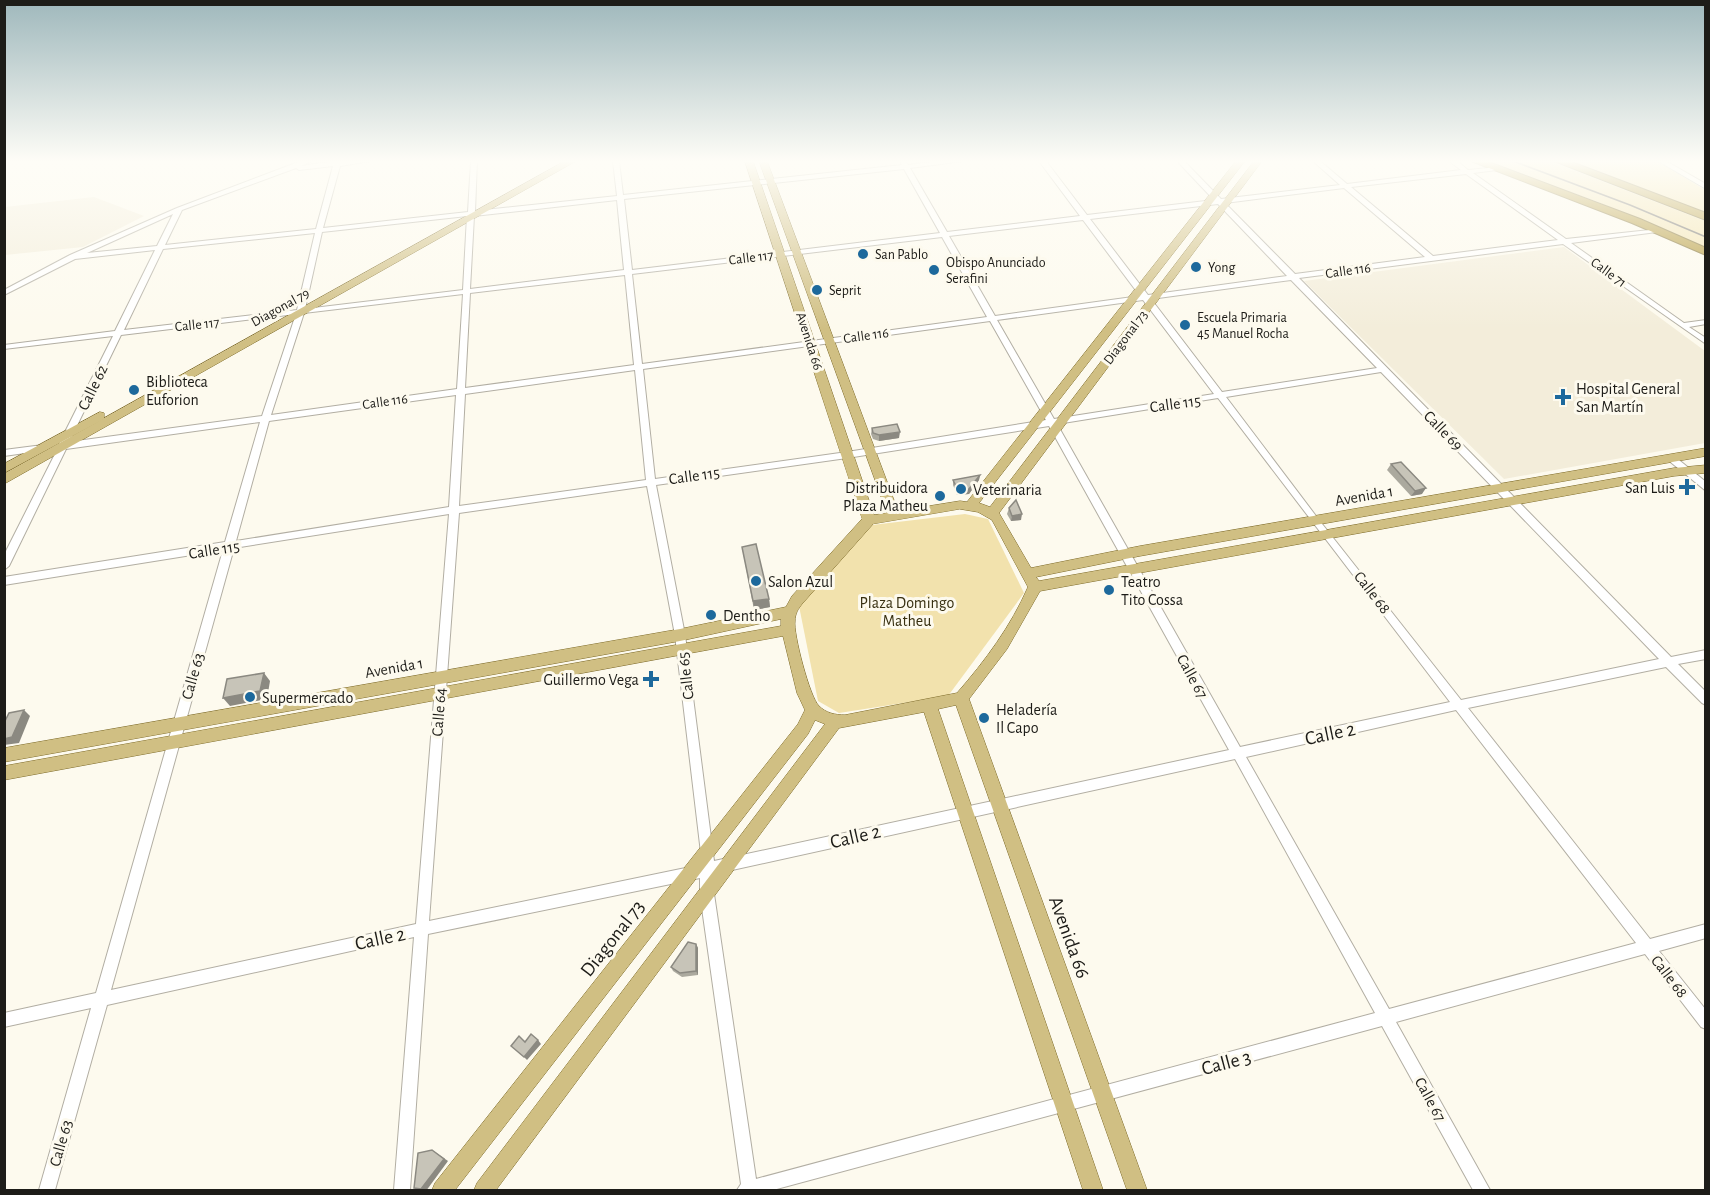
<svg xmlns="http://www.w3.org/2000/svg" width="1710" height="1195" font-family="'Alegreya Sans',sans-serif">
<rect width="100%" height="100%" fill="#fdfaee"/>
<g fill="#f3edda">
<polygon points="94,197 144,216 83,247 5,255 5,207"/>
<polygon points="1564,247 1705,351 1705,443 1504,479 1304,281"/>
</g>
<g fill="#f2e2ad">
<polygon points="1483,161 1550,161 1705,221 1705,249 1598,202"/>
<polygon points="1583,161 1657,161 1705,190 1705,216 1573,165 1573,163"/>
<polygon points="965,514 988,519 1024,593 948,696 839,713 818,701 799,606 872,525"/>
</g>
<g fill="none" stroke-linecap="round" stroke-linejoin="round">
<defs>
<g id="minor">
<path d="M301,161H311L301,166L335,161H370L340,166L323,228L468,212L471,161H477L475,211L617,196L613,161H619L623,195L902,165L900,161H906L908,165L939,161H963L910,168L947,232L1080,216L1039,161H1046L1087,215L1214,200L1177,161H1184L1221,199L1340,185L1313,161H1320L1347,184L1461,170L1449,161H1457L1468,170L1499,167L1500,168L1497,170L1473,173L1566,239L1659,229L1661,230L1657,232L1571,243L1684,323L1706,320V324L1689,327L1706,338V344L1563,244L1299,278L1671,657L1706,650V659L1678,664L1706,692V705L1702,703L1666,667L1468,708L1650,939L1706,924V938L1659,951L1706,1010V1029L1701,1027L1645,954L1396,1022L1490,1190H1473L1382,1026L773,1190H737L741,1184L700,894V878L428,934L410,1190H394L414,937L107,1005L55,1190H39L91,1008L4,1027V1013L96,993L223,550L4,585V577L225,542L260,422L66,449L9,566L4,570V555L57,450L53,447L59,444L113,336L4,349V345L115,331L155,250L75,259L4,295V290L70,255L177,208ZM333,166L316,229L165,245L182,210L296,168L299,170ZM904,169L940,233L632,270L624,199ZM1466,174L1558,240L1433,256L1351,187ZM1344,188L1425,257L1295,274L1225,203ZM617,200L624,270L470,289L474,216ZM1218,204L1287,276L1148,295L1090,219ZM173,214L157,246L87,253ZM467,216L463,290L305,309L322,232ZM1083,220L1140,296L995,316L949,236ZM315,233L297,310L124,330L163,249ZM942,237L987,317L642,364L632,274ZM625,275L634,365L465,388L470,293ZM1291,280L1377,368L1222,392L1151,299ZM463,294L457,389L271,415L304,313ZM1143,300L1214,394L1054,419L997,320ZM296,314L262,416L69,442L121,335ZM990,321L1046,420L847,452L655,479L643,369ZM635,370L646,480L459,506L465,394ZM1381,372L1659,659L1461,700L1319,520L1226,397ZM456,395L449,507L236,541L269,421ZM1218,398L1450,702L1240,747L1057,424ZM1049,426L1229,750L714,861L685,635L656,485L847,458ZM647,486L675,635L701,853L700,865L429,921L459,513ZM449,514L416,924L111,990L234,548ZM1456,710L1636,943L1389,1009L1246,757ZM1235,759L1375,1013L756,1179L714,894V874Z"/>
<polygon points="1658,161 1666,161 1706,184 1706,189"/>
<polygon points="43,445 46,446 48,448 46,450 4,456 4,450"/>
<polygon points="1671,455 1674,456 1706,482 1706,491 1668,460 1666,458 1668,456"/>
</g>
<g id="major">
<polygon points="565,161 576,161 4,484 4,474"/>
<path d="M745,161H753L874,515L887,513L759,161H767L898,511L960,501L967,502L1236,161H1245L979,503L990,507L1254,161H1262L999,513L1031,568L1140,546L1706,448V456L1140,556L1036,577L1039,581L1674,468L1706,465V473L1674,476L1040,591L1007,649L969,699L1147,1190H1127L956,705L938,709L1103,1190H1083L924,712L839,728L496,1190H474L477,1183L825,724L815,720L808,734L455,1190H432L435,1183L798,724L805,710L797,693L783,636L4,780V766L781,626V619L680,641L4,762V748L680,629L786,607L792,596L862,519ZM960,509L978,512L992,520L1028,587C1011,626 985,661 957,693L845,715C835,715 826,713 819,706C810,698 793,633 795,621C795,614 798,609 802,604L873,524Z"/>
<polygon points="100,412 104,413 104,419 4,473 4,464"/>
</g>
<g id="highway">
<polygon points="1471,161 1486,161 1640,219 1706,248 1706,255 1632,223"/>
<polygon points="1554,161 1569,161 1706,213 1706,220"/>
</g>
</defs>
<use href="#minor" stroke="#b2aea3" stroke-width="2"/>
<use href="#major" stroke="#7d6a28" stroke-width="1"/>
<use href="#highway" stroke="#7d6a28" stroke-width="2"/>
<use href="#minor" fill="#fff" fill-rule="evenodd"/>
<use href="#major" fill="#d0bf83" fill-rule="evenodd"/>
<use href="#highway" fill="#b09431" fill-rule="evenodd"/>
<polyline stroke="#696761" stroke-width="1.5" points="1513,161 1630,205 1706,237"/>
</g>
<g fill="#aba99e">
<polygon points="872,428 899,438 879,441 873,439 871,434"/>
<polygon points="1391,464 1422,494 1411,496 1387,470"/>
<polygon points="980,475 979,480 969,494 957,495 953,485 953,480"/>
<polygon points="1009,508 1021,520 1011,521 1007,514"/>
<polygon points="742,547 769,599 770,607 754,610"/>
<polygon points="696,944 698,948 698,975 682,977 673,971 671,967"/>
</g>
<g fill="#8b8981">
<polygon points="900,432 899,438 879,441 879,435"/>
<polygon points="980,475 979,480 969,494 957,495 958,490"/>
<polygon points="1426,488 1422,494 1411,496 1415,491"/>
<polygon points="1022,514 1021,520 1011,521 1012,516"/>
<polygon points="769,599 770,607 754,610 753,601"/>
<polygon points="264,673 270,681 267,699 230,706 223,698"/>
<polygon points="24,710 30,716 19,743 4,745 4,739"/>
<polygon points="696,944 698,948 698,975 696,971"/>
<polygon points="538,1040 541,1044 527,1060 524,1057"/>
<polygon points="432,1150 448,1161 426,1191 424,1191 421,1189"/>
</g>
<g fill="#c7c4b8" stroke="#8b8981" stroke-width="1.5">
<polygon points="897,424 900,432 879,435 873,433 872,428"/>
<polygon points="1401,462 1426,488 1415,491 1391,464"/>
<polygon points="980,475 969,489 958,490 953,480"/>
<polygon points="1016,500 1022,514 1012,516 1009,508"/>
<polygon points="756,544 769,599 753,601 742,547"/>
<polygon points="264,673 260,691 223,698 227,679"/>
<polygon points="24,710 12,737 4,739 4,723 9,713"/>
<polygon points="688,942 696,944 696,971 680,973 671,967"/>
<polygon points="531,1034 538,1040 524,1057 511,1046 519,1036 525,1042"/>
<polygon points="432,1150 444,1159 421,1189 414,1188 418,1153"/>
</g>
<linearGradient id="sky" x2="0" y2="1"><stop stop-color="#9fb8bc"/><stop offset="0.49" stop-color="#fefdf7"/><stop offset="1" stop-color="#fefdf7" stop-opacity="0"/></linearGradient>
<rect width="1710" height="329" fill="url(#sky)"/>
<g fill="#1d699c" stroke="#fdfaee" stroke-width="2">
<circle cx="863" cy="254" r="6"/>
<circle cx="1196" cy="267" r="6"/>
<circle cx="934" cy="270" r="6"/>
<circle cx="817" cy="290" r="6"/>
<circle cx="1185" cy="325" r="6"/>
<circle cx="134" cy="390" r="6"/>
<path d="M1560 388h6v6h6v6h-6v6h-6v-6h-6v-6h6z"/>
<path d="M1684 478h6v6h6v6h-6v6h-6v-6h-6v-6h6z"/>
<circle cx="961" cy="489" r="6"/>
<circle cx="940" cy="496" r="6"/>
<circle cx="756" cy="581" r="6"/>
<circle cx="1109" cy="590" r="6"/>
<circle cx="711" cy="615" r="6"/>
<path d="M648 670h6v6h6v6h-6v6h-6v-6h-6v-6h6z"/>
<circle cx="250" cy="697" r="6"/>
<circle cx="984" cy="718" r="6"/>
</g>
<g text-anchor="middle" stroke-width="6" stroke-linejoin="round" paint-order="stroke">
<g font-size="14" fill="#1d1c18" stroke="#fdfaee" text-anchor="start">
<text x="875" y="259">San Pablo</text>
<text x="946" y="267">Obispo Anunciado<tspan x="946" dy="16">Serafini</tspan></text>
<text x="1208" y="272">Yong</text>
<text x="829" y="295">Seprit</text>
<text x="1197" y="322">Escuela Primaria<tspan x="1197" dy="16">45 Manuel Rocha</tspan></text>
</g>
<g font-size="14" fill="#1d1c18" stroke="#fdfaee">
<text transform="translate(751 257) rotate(-7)" y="5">Calle 117</text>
<text transform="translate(1348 270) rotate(-8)" y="5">Calle 116</text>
<text transform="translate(1609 272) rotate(36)" y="5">Calle 71</text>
<text transform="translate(280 307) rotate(-29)" y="5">Diagonal 79</text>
<text transform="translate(197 324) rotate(-6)" y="5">Calle 117</text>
<text transform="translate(866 335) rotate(-8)" y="5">Calle 116</text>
<text transform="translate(1125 337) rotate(-53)" y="5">Diagonal 73</text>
<text transform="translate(810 341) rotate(72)" y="5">Avenida 66</text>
<text transform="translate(385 401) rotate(-8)" y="5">Calle 116</text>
</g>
<g font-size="16" fill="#1d1c18" stroke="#fdfaee" text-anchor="start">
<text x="146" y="387">Biblioteca<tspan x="146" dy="18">Euforion</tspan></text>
<text x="1576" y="394">Hospital General<tspan x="1576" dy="18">San Martín</tspan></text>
<text x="928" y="493" text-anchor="end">Distribuidora<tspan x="928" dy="18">Plaza Matheu</tspan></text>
<text x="1675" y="493" text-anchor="end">San Luis</text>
<text x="973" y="495">Veterinaria</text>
<text x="768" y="587">Salon Azul</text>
<text x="1121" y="587">Teatro<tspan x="1121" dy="18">Tito Cossa</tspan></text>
<text x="723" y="621">Dentho</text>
<text x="639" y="685" text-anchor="end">Guillermo Vega</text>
<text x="262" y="703">Supermercado</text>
<text x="996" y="715">Heladería<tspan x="996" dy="18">Il Capo</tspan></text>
</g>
<g font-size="16" fill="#1d1c18" stroke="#fdfaee">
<text transform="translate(92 387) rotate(-64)" y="6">Calle 62</text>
<text transform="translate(1175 403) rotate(-8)" y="6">Calle 115</text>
<text transform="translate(1444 430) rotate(46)" y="6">Calle 69</text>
<text transform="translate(694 475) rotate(-8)" y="6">Calle 115</text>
<text transform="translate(1364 495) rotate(-10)" y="6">Avenida 1</text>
<text transform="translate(214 549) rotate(-9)" y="6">Calle 115</text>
<text transform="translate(1373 592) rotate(52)" y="6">Calle 68</text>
<text transform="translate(394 667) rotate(-10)" y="6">Avenida 1</text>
<text transform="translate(192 676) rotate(-74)" y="6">Calle 63</text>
<text transform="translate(685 676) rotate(-97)" y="6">Calle 65</text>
<text transform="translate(1193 676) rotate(61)" y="6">Calle 67</text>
<text transform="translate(438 712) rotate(-86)" y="6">Calle 64</text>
<text transform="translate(1670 976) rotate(52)" y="6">Calle 68</text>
<text transform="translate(1431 1099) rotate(61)" y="6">Calle 67</text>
<text transform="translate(60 1143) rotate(-74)" y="6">Calle 63</text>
</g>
<g font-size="16" fill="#372f10" stroke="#fdfaee">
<text x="907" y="608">Plaza Domingo<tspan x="907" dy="18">Matheu</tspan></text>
</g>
<g font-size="20" fill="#1d1c18" stroke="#fdfaee">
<text transform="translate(1330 733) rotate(-12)" y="7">Calle 2</text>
<text transform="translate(855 836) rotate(-13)" y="7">Calle 2</text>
<text transform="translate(1070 937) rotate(70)" y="7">Avenida 66</text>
<text transform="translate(380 938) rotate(-12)" y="7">Calle 2</text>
<text transform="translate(612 938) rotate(-52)" y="7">Diagonal 73</text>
<text transform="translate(1226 1062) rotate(-15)" y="7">Calle 3</text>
</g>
</g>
<rect width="1710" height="1195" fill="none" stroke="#1d1c18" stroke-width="12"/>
</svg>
